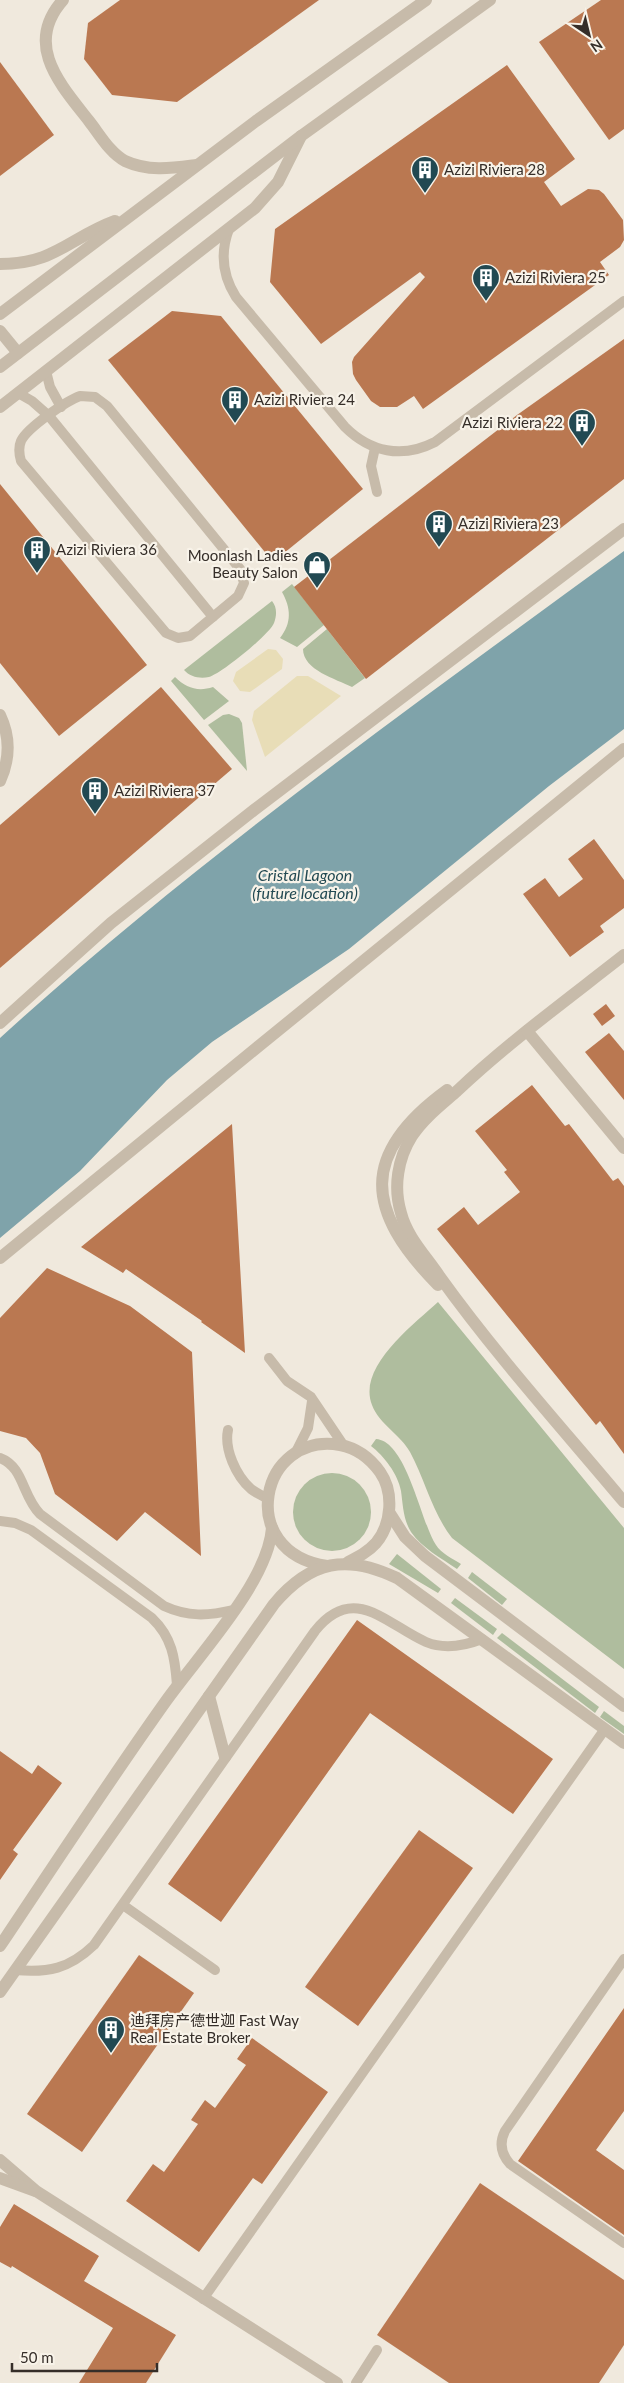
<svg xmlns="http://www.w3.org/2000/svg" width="624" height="2383" font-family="Lato,'Noto Sans SC',sans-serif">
<rect width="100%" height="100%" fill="#f0e9dd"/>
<g fill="#afbd9e">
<path d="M292,584L324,625L297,647L280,638C292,623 291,608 282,592Z"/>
<path d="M272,601C277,607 277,615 274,623C270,634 221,674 209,677C200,679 190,677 184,670Z"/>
<path d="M327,629L365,678L352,687C336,679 303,670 303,649Z"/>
<path d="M175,677C186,688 198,692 213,687L229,701L204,720L171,681Z"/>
<polygon points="229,714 239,718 242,723 247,771 208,725 223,715"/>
<path d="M438,1302L624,1528V1669L452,1538C433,1514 425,1480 410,1452C401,1435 379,1424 372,1405C357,1367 413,1325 438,1302Z"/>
<path d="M376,1439C407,1441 421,1523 436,1545C441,1553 453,1559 461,1564L457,1569C441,1558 422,1548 411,1532C403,1519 403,1505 401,1491C398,1474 384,1456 371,1446Z"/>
<circle cx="332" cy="1512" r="39"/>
<polygon points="397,1554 441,1589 438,1593 389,1564"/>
<polygon points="472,1572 507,1599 502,1605 468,1578"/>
<polygon points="455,1598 497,1629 493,1635 451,1603"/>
<polygon points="502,1633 599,1707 595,1713 497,1638"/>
<polygon points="604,1711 624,1726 624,1734 600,1717"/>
</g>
<g fill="#e8ddb7">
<polygon points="268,649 276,650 283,659 282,669 250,692 240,691 233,681 236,672"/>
<polygon points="297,676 308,676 341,696 265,757 252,720 254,711"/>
</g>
<path fill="#7fa3aa" d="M624,551V729L549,786L349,949L212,1042L167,1080L80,1171L0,1238V1038C195,860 411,707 624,551Z"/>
<g fill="#ba7851">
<polygon points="120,0 319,0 177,102 112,95 84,59 88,23"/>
<polygon points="601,0 624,0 624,129 609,140 539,42"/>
<polygon points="0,62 54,135 0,176"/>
<polygon points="507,65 575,159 544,182 561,206 588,189 599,190 604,194 623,220 624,240 620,247 600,262 609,275 423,409 414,396 397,407 380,407 371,401 356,380 353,374 352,362 354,357 425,277 420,272 321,344 270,282 275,229"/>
<polygon points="172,311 221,316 363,489 273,562 108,360"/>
<polygon points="624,339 624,479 366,679 294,587 517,415"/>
<polygon points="0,484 147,665 59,736 0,663"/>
<polygon points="161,687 232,769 0,968 0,825"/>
<polygon points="594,839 624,880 624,908 600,926 604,932 570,957 523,894 545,878 559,897 583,879 568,859"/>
<polygon points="606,1004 615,1016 602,1026 593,1014"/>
<polygon points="609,1033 624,1051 624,1100 585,1052"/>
<polygon points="532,1085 565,1126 569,1124 613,1181 618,1178 624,1186 624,1454 600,1421 596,1425 437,1229 464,1207 478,1225 520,1192 504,1172 507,1170 475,1131"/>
<polygon points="232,1124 245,1353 201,1322 202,1321 126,1269 123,1273 81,1247"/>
<polygon points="47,1268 130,1306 192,1352 201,1556 145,1512 117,1541 55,1494 40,1453 26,1438 0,1431 0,1318"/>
<polygon points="357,1620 553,1759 513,1814 370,1713 221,1922 168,1884"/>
<polygon points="0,1751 32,1774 38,1765 62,1783 13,1850 18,1854 0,1880"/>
<polygon points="419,1830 473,1868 358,2026 305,1987"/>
<polygon points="139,1955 194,1993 82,2152 27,2114"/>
<polygon points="624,2008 624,2111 596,2150 624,2170 624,2235 518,2161"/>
<polygon points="252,2038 328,2092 262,2184 253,2178 199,2252 126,2201 153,2164 164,2172 198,2124 191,2120 205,2100 215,2108 246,2065 237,2059"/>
<polygon points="480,2183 624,2280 624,2345 599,2383 449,2383 377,2335"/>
<polygon points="14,2204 99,2256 84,2281 176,2335 146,2383 79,2383 113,2328 12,2266 11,2268 0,2262 0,2227"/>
</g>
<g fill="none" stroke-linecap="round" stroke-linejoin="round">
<g stroke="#c7bbaa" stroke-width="10">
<path d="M229,229C220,253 222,275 236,297L345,427C370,452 402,459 435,442L624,301"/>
<polyline points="46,371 50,387 61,407"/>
<polyline points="18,393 32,401 49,416 213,617"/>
<path d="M80,396L95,397L107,406L240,569L244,583L238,596L190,636L178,638L166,633L21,461C19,454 18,448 21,441C27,428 66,401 80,396Z"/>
<polyline points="375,448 371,466 377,492"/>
<polyline points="269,1358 287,1381 311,1397 344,1446"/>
<path d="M228,1430C224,1449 236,1476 251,1489C256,1493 263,1496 268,1499"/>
<polyline points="295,1454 308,1428 312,1401"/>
<path d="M0,1458C24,1467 22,1496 40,1514L164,1606C188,1617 208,1616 233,1610"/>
<path d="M0,1521L15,1523L31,1530L152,1618C172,1637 175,1658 177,1685"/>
<polyline points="123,1905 215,1970"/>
<path d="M624,1959L505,2131C499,2143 501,2154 510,2164L624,2243"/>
<path d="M15,1970C48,1973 69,1969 94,1945L315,1631C354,1582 387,1625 426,1642C445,1650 464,1646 482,1639"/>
<polyline points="203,2299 605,1729"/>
<polyline points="356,2383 377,2350"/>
</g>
<g stroke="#c7bbaa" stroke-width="12">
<path d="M63,0C23,45 61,85 89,121C100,135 110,153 125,161C149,172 173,168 197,165"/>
<polyline points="0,407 255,208 278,182 301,136"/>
<path d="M0,715C10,736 10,759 0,781"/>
<path d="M624,955C568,999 509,1042 457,1091C441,1105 424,1118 412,1136C398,1158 393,1187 401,1213C407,1237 426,1256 440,1277C496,1355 562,1428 624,1502"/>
<polyline points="0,1023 111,923 254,810 624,529"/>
<polyline points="527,1031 624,1148"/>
<path d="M0,1258C207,1087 416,919 624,749"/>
<path d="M438,1285C365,1211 359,1154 447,1090"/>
<polyline points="0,2160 36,2191 337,2383"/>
<polyline points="0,2178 35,2191"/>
</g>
<g stroke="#c7bbaa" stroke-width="12">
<path d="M0,264C55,264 69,238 115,221"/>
<polyline points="0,314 256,121 426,0"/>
<polyline points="0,331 18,353"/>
<polyline points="0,367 301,136 490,0"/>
<polyline points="389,1512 405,1537 425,1556 624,1706"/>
<path d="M327,1566C234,1552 260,1431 340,1445C356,1448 370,1458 380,1472C394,1492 392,1524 376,1543C368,1552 358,1557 348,1562"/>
<polyline points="209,1696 225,1757"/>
<path d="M0,1946C55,1864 109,1781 166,1701C198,1656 268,1582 272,1528"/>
<path d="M0,1992L274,1604C311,1560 347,1554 397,1578L624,1743"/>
</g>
</g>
<defs>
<symbol id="building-pin" viewBox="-11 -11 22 30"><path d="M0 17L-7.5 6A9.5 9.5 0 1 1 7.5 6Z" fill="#224952" stroke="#f8f3e9"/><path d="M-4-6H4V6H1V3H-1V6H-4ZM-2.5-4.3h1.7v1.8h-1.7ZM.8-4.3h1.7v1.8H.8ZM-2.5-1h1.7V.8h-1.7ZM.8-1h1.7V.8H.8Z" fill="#fff"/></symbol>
<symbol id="shop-pin" viewBox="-11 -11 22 30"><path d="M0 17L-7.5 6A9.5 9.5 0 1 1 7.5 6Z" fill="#224952" stroke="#f8f3e9"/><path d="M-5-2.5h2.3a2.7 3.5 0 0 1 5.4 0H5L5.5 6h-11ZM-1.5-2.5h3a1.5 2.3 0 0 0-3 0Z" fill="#fff"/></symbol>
</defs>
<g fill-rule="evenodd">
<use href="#building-pin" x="409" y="154" width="32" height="43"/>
<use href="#building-pin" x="470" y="262" width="32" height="43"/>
<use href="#building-pin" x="219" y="384" width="32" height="43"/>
<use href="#building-pin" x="566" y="407" width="32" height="43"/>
<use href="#building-pin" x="423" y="508" width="32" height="43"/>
<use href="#building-pin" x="21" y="534" width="32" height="43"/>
<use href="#shop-pin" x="301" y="549" width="32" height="43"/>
<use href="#building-pin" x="79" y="775" width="32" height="43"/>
<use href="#building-pin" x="95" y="2014" width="32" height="43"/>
</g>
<g text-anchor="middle" stroke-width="4.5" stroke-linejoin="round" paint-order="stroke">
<g font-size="15" fill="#352e29" stroke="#f8f3e9" text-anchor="start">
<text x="444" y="175">Azizi Riviera 28</text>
<text x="505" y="283">Azizi Riviera 25</text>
<text x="254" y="405">Azizi Riviera 24</text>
<text x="563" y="428" text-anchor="end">Azizi Riviera 22</text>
<text x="458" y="529">Azizi Riviera 23</text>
<text x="56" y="555">Azizi Riviera 36</text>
<text x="298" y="561" text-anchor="end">Moonlash Ladies<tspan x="298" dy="17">Beauty Salon</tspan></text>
<text x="114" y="796">Azizi Riviera 37</text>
<text x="130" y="2026">迪拜房产德世迦 Fast Way<tspan x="130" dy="17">Real Estate Broker</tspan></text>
</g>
<g font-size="16" font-style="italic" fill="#224952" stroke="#f8f3e9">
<text x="305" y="881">Cristal Lagoon<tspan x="305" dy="18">(future location)</tspan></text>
</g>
</g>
<g transform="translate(589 35) rotate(145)" stroke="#f8f3e9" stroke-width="4" paint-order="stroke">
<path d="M0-4L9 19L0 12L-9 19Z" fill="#352e29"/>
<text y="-8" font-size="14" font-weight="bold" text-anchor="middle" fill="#352e29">N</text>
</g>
<path d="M12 2363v8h145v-8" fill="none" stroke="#352e29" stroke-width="2.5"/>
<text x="20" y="2363" font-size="15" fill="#352e29" stroke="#f8f3e9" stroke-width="4" paint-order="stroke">50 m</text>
</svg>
